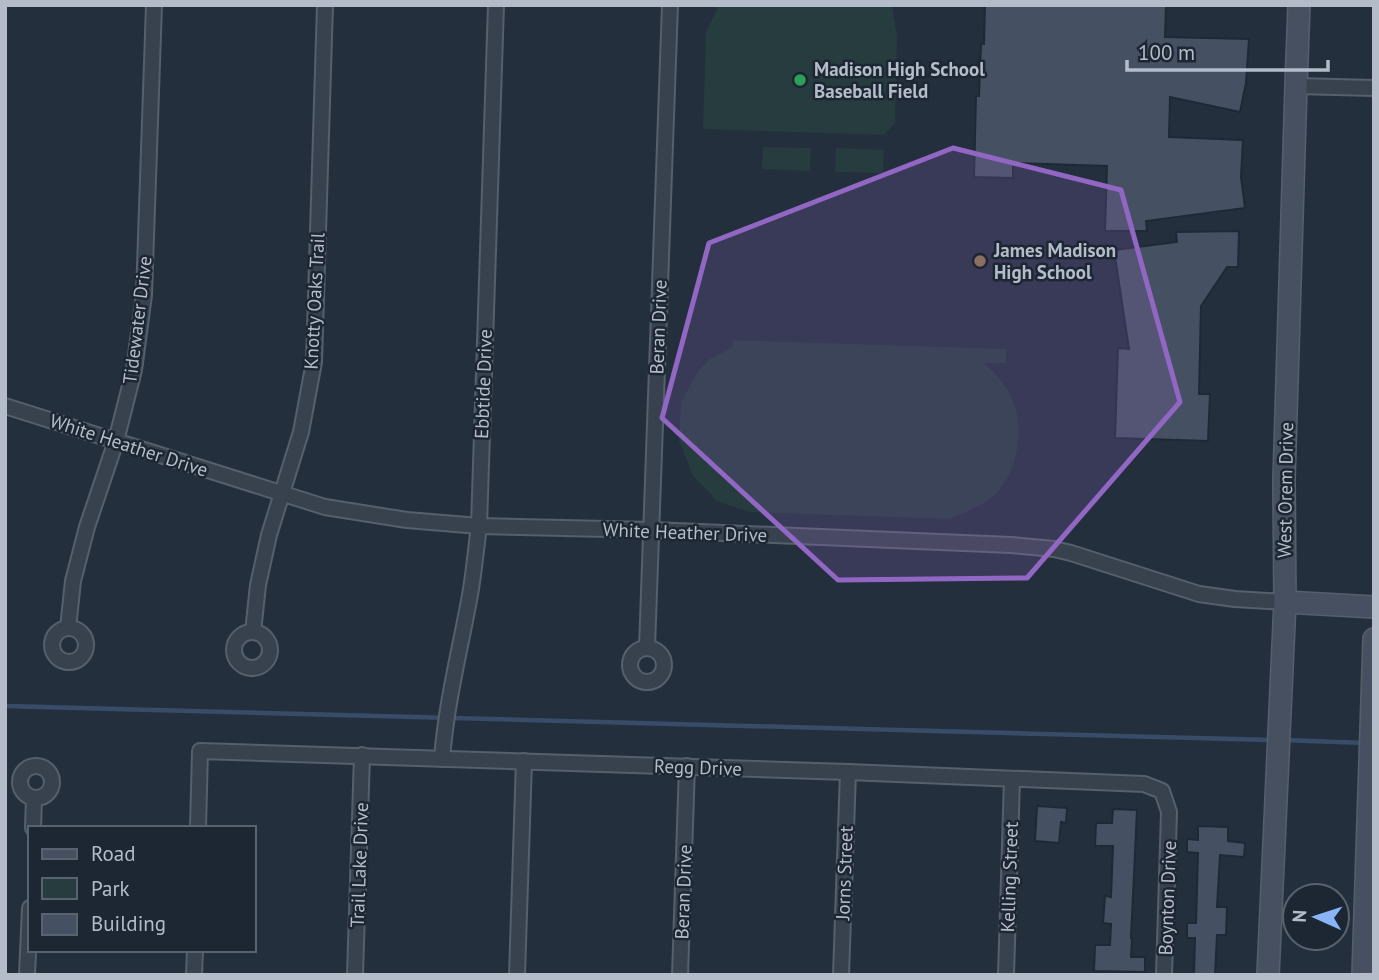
<svg xmlns="http://www.w3.org/2000/svg" width="1379" height="980" font-family="'PT Sans',sans-serif">
<rect width="100%" height="100%" fill="#242f3e"/>
<g fill="#263c3f">
<polygon points="719,5 892,5 897,37 895,123 884,135 703,129 706,32"/>
<polygon points="763,147 811,148 810,171 762,169"/>
<polygon points="836,148 884,150 883,173 835,172"/>
<path d="M733,340L1006,349V363H984C1017,391 1026,423 1013,465C1009,475 1004,485 997,493C983,506 966,512 949,519L750,512L717,501L693,476L679,441L681,402L698,371L710,359L733,347Z"/>
</g>
<g fill="none" stroke-linecap="round" stroke-linejoin="round">
<g stroke="#394c67" stroke-width="4.5">
<polyline points="5,706 1271,740"/>
<polyline points="1283,740 1365,743"/>
</g>
</g>
<g fill="#455162" stroke="#1f2835" stroke-width="2">
<polygon points="985,5 1166,5 1165,37 1249,39 1246,83 1240,112 1170,97 1169,137 1243,140 1241,177 1245,208 1146,221 1147,231 1105,231 1107,166 1013,163 1013,178 974,177 976,96 979,96 981,44 984,44"/>
<polygon points="1239,231 1238,267 1227,267 1201,306 1199,394 1210,394 1208,441 1115,438 1118,348 1129,349 1114,250 1177,242 1176,232"/>
<polygon points="1037,806 1067,808 1066,823 1061,822 1059,843 1035,841"/>
<polygon points="1113,809 1137,810 1131,938 1132,938 1131,957 1145,957 1145,972 1094,971 1095,945 1110,945 1111,924 1103,923 1105,896 1111,897 1113,846 1095,846 1096,823 1112,823"/>
<polygon points="1198,826 1228,827 1228,841 1245,843 1244,857 1220,855 1217,907 1227,907 1226,935 1217,935 1215,975 1194,975 1195,938 1187,938 1187,923 1196,923 1198,853 1187,852 1187,839 1198,840"/>
</g>
<g fill="none" stroke-linecap="round" stroke-linejoin="round">
<defs>
<g id="street">
<polyline points="1296,86 1374,88"/>
<polyline points="5,406 325,507 407,520 479,526 652,530 1011,545 1054,549 1071,553 1199,594 1235,599 1285,602"/>
<polyline points="68,628 73,581 87,527 116,441 134,370 144,295 154,5"/>
<circle cx="69" cy="645" r="17"/>
<polyline points="253,632 258,585 269,535 301,432 314,362 325,5"/>
<circle cx="252" cy="650" r="18"/>
<polyline points="647,648 670,5"/>
<circle cx="647" cy="665" r="17"/>
<path d="M442,759C446,704 460,650 470,595C474,572 476,549 479,526L496,5"/>
<circle cx="36" cy="782" r="16"/>
<polyline points="33,828 34,798"/>
<polyline points="198,828 200,751 848,772 1144,784 1162,791 1169,812 1164,975"/>
<polyline points="27,975 30,908"/>
<polyline points="194,975 195,950"/>
<polyline points="355,975 362,755"/>
<polyline points="517,975 524,761"/>
<polyline points="680,975 687,766"/>
<polyline points="841,975 848,772"/>
<polyline points="1006,975 1012,779"/>
</g>
<g id="secondary">
<polyline points="1285,602 1374,607"/>
<polyline points="1268,975 1285,602 1284,480 1296,86 1299,5"/>
<polyline points="1363,975 1374,639"/>
</g>
</defs>
<use href="#street" stroke="#565f6c" stroke-width="18"/>
<use href="#secondary" stroke="#565f6c" stroke-width="24"/>
<use href="#street" stroke="#38414e" stroke-width="14"/>
<use href="#secondary" stroke="#465061" stroke-width="21"/>
</g>
<path fill="#9266c3" fill-opacity="0.2" stroke="#9266c3" stroke-width="5" stroke-linejoin="round" d="M953,148L1121,190L1180,402L1027,578L838,580L662,418L709,243Z"/>
<circle fill="#2e9e5b" stroke="#1d2633" stroke-width="2.5" cx="800" cy="80" r="7"/>
<circle fill="#8d6e63" stroke="#1d2633" stroke-width="2.5" cx="980" cy="261" r="7"/>
<g text-anchor="middle" stroke-width="5" stroke-linejoin="round" paint-order="stroke">
<g font-size="19" font-weight="bold" fill="#b4bcc9" stroke="#1d2633" text-anchor="start">
<text x="814" y="76">Madison High School<tspan x="814" dy="22">Baseball Field</tspan></text>
<text x="994" y="257">James Madison<tspan x="994" dy="22">High School</tspan></text>
</g>
<g font-size="19" fill="#b4bcc9" stroke="#1d2633">
<text transform="translate(314 301) rotate(-87)" y="7">Knotty Oaks Trail</text>
<text transform="translate(137 320) rotate(-83)" y="7">Tidewater Drive</text>
<text transform="translate(658 327) rotate(-88)" y="7">Beran Drive</text>
<text transform="translate(483 384) rotate(-88)" y="7">Ebbtide Drive</text>
<text transform="translate(129 445) rotate(18)" y="7">White Heather Drive</text>
<text transform="translate(1285 490) rotate(-89)" y="7">West Orem Drive</text>
<text transform="translate(685 532) rotate(2)" y="7">White Heather Drive</text>
<text transform="translate(698 767) rotate(2)" y="7">Regg Drive</text>
<text transform="translate(359 865) rotate(-88)" y="7">Trail Lake Drive</text>
<text transform="translate(844 873) rotate(-88)" y="7">Jorns Street</text>
<text transform="translate(1009 877) rotate(-88)" y="7">Kelling Street</text>
<text transform="translate(683 892) rotate(-88)" y="7">Beran Drive</text>
<text transform="translate(1167 898) rotate(-88)" y="7">Boynton Drive</text>
</g>
</g>
<rect width="1379" height="980" fill="none" stroke="#b4bcc9" stroke-width="14"/>
<rect x="28" y="826" width="228" height="126" fill="#1d2633" stroke="#59626f" stroke-width="2"/>
<rect x="42" y="849" width="35" height="10" fill="#465061" stroke="#59626f" stroke-width="2"/>
<text x="91" y="861" font-size="21" fill="#b4bcc9">Road</text>
<rect x="42" y="878" width="35" height="21" fill="#263c3f" stroke="#59626f" stroke-width="2"/>
<text x="91" y="896" font-size="21" fill="#b4bcc9">Park</text>
<rect x="42" y="914" width="35" height="21" fill="#455162" stroke="#59626f" stroke-width="2"/>
<text x="91" y="931" font-size="21" fill="#b4bcc9">Building</text>
<g transform="translate(1316 917) rotate(273)"><circle r="33" fill="#1d2633" stroke="#59626f" stroke-width="2"/>
<path d="M0-5L12 26L0 18L-12 26Z" fill="#8ab4f8"/>
<text y="-10" font-size="19" font-weight="bold" text-anchor="middle" fill="#b4bcc9">N</text>
</g>
<path d="M1127 60v10h201v-10" fill="none" stroke="#b4bcc9" stroke-width="3.5"/>
<text x="1138" y="60" font-size="21" fill="#b4bcc9" stroke="#1d2633" stroke-width="5" paint-order="stroke">100 m</text>
</svg>
